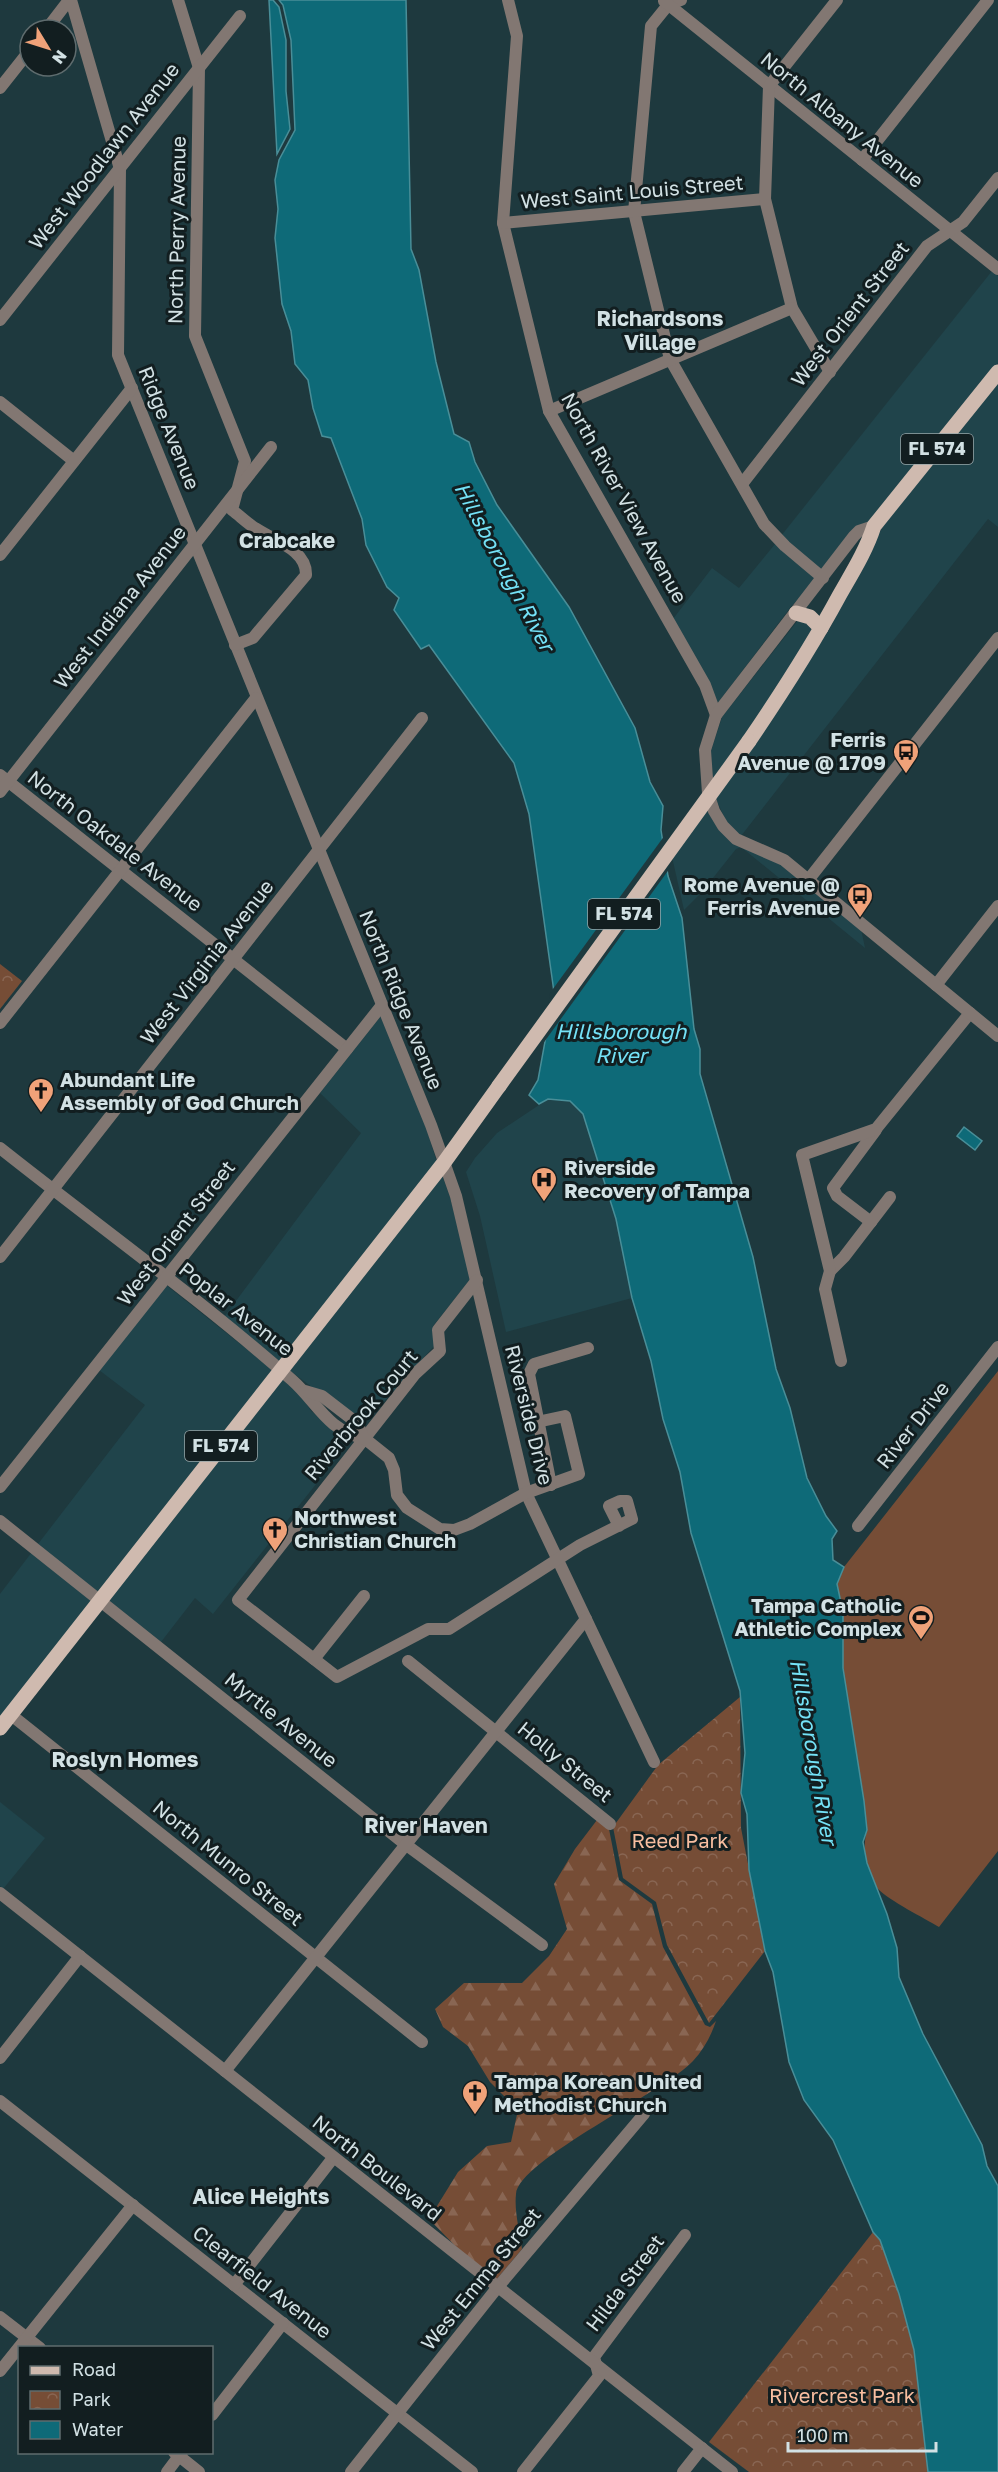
<svg xmlns="http://www.w3.org/2000/svg" width="998" height="2472" font-family="'Golos Text',sans-serif">
<defs>
<pattern id="forest-firs" width="22" height="20" patternUnits="userSpaceOnUse" patternTransform="scale(1.5)"><rect width="22" height="20" fill="#764d36"/><path d="M5 1l3.5 6h-7zM16 11l3.5 6h-7z" fill="#896653"/></pattern>
<pattern id="park-crowns" width="20" height="18" patternUnits="userSpaceOnUse" patternTransform="scale(1.5)"><rect width="20" height="18" fill="#764d36"/><path d="M2 6a3 3 0 1 1 6 0M12 15a3 3 0 1 1 6 0" fill="none" stroke="#896653"/></pattern>
</defs>
<rect width="100%" height="100%" fill="#1e393e"/>
<g fill="#20444b">
<polygon points="992,271 998,276 998,363 875,518 822,571 781,536"/>
<polygon points="998,381 998,527 988,519 741,836 727,823 715,797 829,630 883,526"/>
<polygon points="775,544 816,579 790,608 717,704 673,619 712,568 739,588"/>
<polygon points="799,619 815,628 785,679 713,781 711,751 722,717"/>
<polygon points="707,808 709,813 781,864 861,929 865,948 741,847 736,849 701,893 684,910 672,857"/>
<polygon points="381,1016 426,1127 437,1163 280,1362 224,1317 361,1133 320,1093"/>
<polygon points="548,1099 571,1101 583,1114 616,1219 632,1298 506,1332 480,1216 466,1172 475,1158 497,1133"/>
<polygon points="442,1175 450,1197 471,1278 433,1326 434,1346 363,1425 289,1370"/>
<polygon points="166,1285 273,1370 99,1593 38,1544 145,1405 99,1370"/>
<polygon points="282,1378 301,1395 311,1411 345,1438 351,1440 213,1614 195,1598 161,1642 108,1600"/>
<polygon points="32,1552 92,1601 0,1718 0,1594"/>
<polygon points="0,1802 45,1838 3,1889 0,1886"/>
</g>
<path fill="url(#forest-firs)" d="M597,1820L609,1829L619,1880L652,1904L663,1947L705,2025L710,2027L716,2021C711,2036 704,2049 693,2061C664,2092 519,2160 516,2194C514,2211 520,2233 522,2249L496,2280L465,2256L429,2219L458,2172L487,2146L511,2142L518,2110L490,2082L468,2046L443,2027L435,2009L464,1983H522L549,1956L567,1929L554,1884L575,1849Z"/>
<g fill="url(#park-crowns)">
<polygon points="0,964 22,981 0,1009"/>
<polygon points="740,1697 741,1828 765,1951 709,2023 667,1945 656,1902 623,1878 613,1827 658,1765"/>
<polygon points="873,2232 880,2240 899,2294 914,2350 928,2472 749,2472 709,2442"/>
</g>
<path fill="#764d36" d="M998,1371V1851L939,1927C924,1918 890,1901 878,1889C865,1875 862,1847 867,1830L843,1668V1612L837,1584L844,1567Z"/>
<g fill="#0e6a78" stroke="#498e98" stroke-width="1.5">
<polygon points="269,0 273,0 279,7 286,40 286,91 290,129 277,154"/>
<polygon points="279,0 406,0 411,249 419,270 436,362 454,434 469,442 475,462 497,505 569,607 635,728 650,782 663,806 661,830 668,876 682,918 694,1029 700,1049 700,1074 753,1257 776,1369 790,1408 807,1478 826,1516 837,1531 832,1539 833,1560 844,1567 837,1584 843,1612 843,1668 864,1801 867,1830 863,1842 867,1863 887,1914 897,1948 899,1977 923,2034 982,2145 987,2166 998,2186 998,2472 928,2472 914,2350 899,2294 880,2240 873,2232 833,2140 804,2100 789,2062 773,1972 765,1951 749,1870 747,1814 741,1793 745,1753 740,1691 691,1533 680,1472 663,1419 651,1361 632,1298 616,1219 583,1114 570,1101 548,1099 539,1104 529,1095 538,1080 554,992 529,814 514,763 429,645 421,649 394,610 399,598 387,587 366,545 362,519 331,438 322,436 313,408 308,380 295,364 291,331 282,304 275,238 278,209 275,180 279,160 295,130 291,40 283,5"/>
<polygon points="964,1127 982,1141 975,1150 957,1136"/>
</g>
<polygon fill="#1e393e" points="665,835 670,868 542,1045 550,993"/>
<g fill="none" stroke-linecap="round" stroke-linejoin="round">
<g stroke="#827772" stroke-width="12">
<polyline points="71,0 120,169 118,355 431,1125 456,1196 526,1493 654,1762"/>
<path d="M178,0L199,68L195,336L245,461L232,510C240,516 247,523 255,528C272,540 307,549 306,575L253,638L235,645"/>
<polyline points="508,0 517,36 503,223 549,411 705,685 716,715"/>
<polyline points="681,0 668,5 651,26 634,212 670,359 764,524 785,546 823,578"/>
<polyline points="664,1 998,269"/>
<polyline points="46,30 69,0"/>
<polyline points="0,88 30,50"/>
<polyline points="862,160 988,0"/>
<polyline points="503,223 765,199"/>
<polyline points="0,320 240,16"/>
<polyline points="830,372 792,308 765,199 769,86 837,0"/>
<polyline points="0,402 74,461"/>
<polyline points="549,411 792,308"/>
<polyline points="742,484 927,246 963,222 998,178"/>
<polyline points="0,555 132,388"/>
<polyline points="0,775 347,1049"/>
<polyline points="0,792 271,447"/>
<polyline points="809,879 998,638"/>
<polyline points="936,985 998,906"/>
<polyline points="0,1023 256,698"/>
<path d="M0,1148C97,1225 199,1298 292,1380C317,1402 327,1431 364,1438"/>
<polyline points="871,1222 837,1196 833,1188 876,1130"/>
<polyline points="0,1257 422,718"/>
<polyline points="830,1271 844,1257 890,1197"/>
<polyline points="477,1280 438,1330 440,1351 415,1374 238,1600 337,1677 428,1629 449,1629 580,1545 632,1519 627,1501 620,1501 609,1506 619,1526"/>
<polyline points="841,1361 825,1289 830,1271 802,1155 876,1129 970,1013"/>
<polyline points="305,1391 322,1396 357,1423 364,1438 389,1458 394,1470 397,1495 407,1508 440,1529 454,1530 470,1524 526,1493 579,1474 565,1416 537,1422"/>
<polyline points="551,1485 529,1374 534,1364 588,1348"/>
<polyline points="0,1487 382,1005"/>
<polyline points="0,1521 405,1844 542,1945"/>
<polyline points="858,1526 998,1347"/>
<polyline points="314,1659 364,1596"/>
<polyline points="408,1661 610,1824"/>
<polyline points="10,1714 422,2042"/>
<polyline points="0,2058 80,1956"/>
<polyline points="225,2071 586,1619"/>
<polyline points="0,2101 472,2472"/>
<polyline points="234,2285 333,2158"/>
<polyline points="0,2317 40,2348"/>
<polyline points="0,2371 133,2205"/>
<polyline points="212,2415 283,2323"/>
<polyline points="174,2452 199,2472"/>
<polyline points="167,2472 182,2452"/>
<polyline points="351,2472 497,2288 644,2114"/>
<polyline points="523,2472 599,2376 594,2357 685,2235"/>
<polyline points="683,2472 702,2448"/>
</g>
<g stroke="#827772" stroke-width="12">
<polyline points="874,526 859,531 854,536 716,715 705,750 708,793 714,811 723,826 736,839 784,860 998,1036"/>
<polyline points="0,1893 732,2472"/>
</g>
<g stroke="#cfbaaf" stroke-width="15">
<polyline points="796,613 810,617 821,628"/>
<path d="M749,741C781,694 812,646 839,596C852,573 866,551 874,526L998,372"/>
<polyline points="0,1728 443,1164 499,1086"/>
</g>
<polyline stroke="#cfbaaf" stroke-width="15" points="499,1086 749,741"/>
</g>
<defs>
<symbol id="bus-pin" viewBox="-11 -11 22 30"><path d="M0 17L-7.5 6A9.5 9.5 0 1 1 7.5 6Z" fill="#f0a279" stroke="#121e20"/><path d="M-5-6H5V4H4V6H2V4H-2V6H-4V4H-5ZM-3.5-4V0h7V-4ZM-3.5 1.2v1.5H-2V1.2ZM2 1.2v1.5H3.5V1.2Z" fill="#111"/></symbol>
<symbol id="church-pin" viewBox="-11 -11 22 30"><path d="M0 17L-7.5 6A9.5 9.5 0 1 1 7.5 6Z" fill="#f0a279" stroke="#121e20"/><path d="M-1.2-6h2.4v3.5h3.3v2.4h-3.3V6h-2.4V-.1h-3.3v-2.4h3.3Z" fill="#111"/></symbol>
<symbol id="hospital-pin" viewBox="-11 -11 22 30"><path d="M0 17L-7.5 6A9.5 9.5 0 1 1 7.5 6Z" fill="#f0a279" stroke="#121e20"/><path d="M-5-5h3v3.5h4V-5h3V5h-3V1.5h-4V5h-3Z" fill="#111"/></symbol>
<symbol id="stadium-pin" viewBox="-11 -11 22 30"><path d="M0 17L-7.5 6A9.5 9.5 0 1 1 7.5 6Z" fill="#f0a279" stroke="#121e20"/><path d="M0-5a6.5 5 0 1 0 0 10a6.5 5 0 1 0 0-10ZM-3.5-1.8h7v3.6h-7Z" fill="#111"/></symbol>
</defs>
<g fill-rule="evenodd">
<use href="#bus-pin" x="891" y="737" width="30" height="40"/>
<use href="#bus-pin" x="845" y="881" width="30" height="40"/>
<use href="#church-pin" x="26" y="1076" width="30" height="40"/>
<use href="#hospital-pin" x="529" y="1165" width="30" height="40"/>
<use href="#church-pin" x="260" y="1515" width="30" height="40"/>
<use href="#stadium-pin" x="906" y="1603" width="30" height="40"/>
<use href="#church-pin" x="460" y="2078" width="30" height="40"/>
</g>
<g text-anchor="middle" stroke-width="6" stroke-linejoin="round" paint-order="stroke">
<g fill="#121e20" stroke="#98a6a9" stroke-width="1.5">
<rect x="901" y="434" width="72" height="30" rx="4.5"/>
<rect x="588" y="899" width="72" height="30" rx="4.5"/>
<rect x="185" y="1431" width="72" height="30" rx="4.5"/>
</g>
<g font-size="18" font-weight="bold" fill="#d2e1e4">
<text x="937" y="455">FL 574</text>
<text x="624" y="920">FL 574</text>
<text x="221" y="1452">FL 574</text>
</g>
<g font-size="20" fill="#d2e1e4" stroke="#121e20">
<text transform="translate(842 120) rotate(39)" y="7">North Albany Avenue</text>
<text transform="translate(104 156) rotate(-52)" y="7">West Woodlawn Avenue</text>
<text transform="translate(632 192) rotate(-5)" y="7">West Saint Louis Street</text>
<text transform="translate(177 230) rotate(-89)" y="7">North Perry Avenue</text>
<text transform="translate(850 314) rotate(-52)" y="7">West Orient Street</text>
<text transform="translate(169 428) rotate(68)" y="7">Ridge Avenue</text>
<text transform="translate(624 498) rotate(61)" y="7">North River View Avenue</text>
<text transform="translate(120 607) rotate(-52)" y="7">West Indiana Avenue</text>
<text transform="translate(115 841) rotate(38)" y="7">North Oakdale Avenue</text>
<text transform="translate(207 962) rotate(-52)" y="7">West Virginia Avenue</text>
<text transform="translate(401 1000) rotate(68)" y="7">North Ridge Avenue</text>
<text transform="translate(176 1233) rotate(-52)" y="7">West Orient Street</text>
<text transform="translate(236 1309) rotate(38)" y="7">Poplar Avenue</text>
<text transform="translate(361 1415) rotate(-50)" y="7">Riverbrook Court</text>
<text transform="translate(529 1415) rotate(76)" y="7">Riverside Drive</text>
<text transform="translate(913 1425) rotate(-52)" y="7">River Drive</text>
<text transform="translate(281 1720) rotate(39)" y="7">Myrtle Avenue</text>
<text transform="translate(565 1762) rotate(39)" y="7">Holly Street</text>
<text transform="translate(228 1863) rotate(39)" y="7">North Munro Street</text>
<text transform="translate(377 2168) rotate(38)" y="7">North Boulevard</text>
<text transform="translate(481 2279) rotate(-51)" y="7">West Emma Street</text>
<text transform="translate(262 2282) rotate(38)" y="7">Clearfield Avenue</text>
<text transform="translate(625 2283) rotate(-53)" y="7">Hilda Street</text>
</g>
<g font-size="20" font-weight="bold" fill="#d2e1e4" stroke="#121e20" text-anchor="start">
<text x="886" y="747" text-anchor="end">Ferris<tspan x="886" dy="23">Avenue @ 1709</tspan></text>
<text x="840" y="892" text-anchor="end">Rome Avenue @<tspan x="840" dy="23">Ferris Avenue</tspan></text>
<text x="60" y="1087">Abundant Life<tspan x="60" dy="23">Assembly of God Church</tspan></text>
<text x="564" y="1175">Riverside<tspan x="564" dy="23">Recovery of Tampa</tspan></text>
<text x="294" y="1525">Northwest<tspan x="294" dy="23">Christian Church</tspan></text>
<text x="902" y="1613" text-anchor="end">Tampa Catholic<tspan x="902" dy="23">Athletic Complex</tspan></text>
<text x="494" y="2089">Tampa Korean United<tspan x="494" dy="23">Methodist Church</tspan></text>
</g>
<g font-size="20" fill="#f8bea0" stroke="#121e20">
<text x="680" y="1848">Reed Park</text>
<text x="842" y="2403">Rivercrest Park</text>
</g>
<g font-size="21" font-weight="bold" fill="#d2e1e4" stroke="#121e20">
<text x="660" y="326">Richardsons<tspan x="660" dy="24">Village</tspan></text>
<text x="287" y="548">Crabcake</text>
<text x="125" y="1767">Roslyn Homes</text>
<text x="426" y="1833">River Haven</text>
<text x="261" y="2204">Alice Heights</text>
</g>
<g font-size="21" font-style="italic" fill="#74e2f7" stroke="#121e20">
<text transform="translate(504 567) rotate(62)" y="7">Hillsborough River</text>
<text x="621" y="1039">Hillsborough<tspan x="621" dy="24">River</tspan></text>
<text transform="translate(813 1752) rotate(80)" y="7">Hillsborough River</text>
</g>
</g>
<rect x="18" y="2346" width="195" height="108" fill="#121e20" stroke="#5f6c6e" stroke-width="1.5"/>
<rect x="30" y="2366" width="30" height="9" fill="#cfbaaf" stroke="#5f6c6e" stroke-width="1.5"/>
<text x="72" y="2376" font-size="18" fill="#d2e1e4">Road</text>
<rect x="30" y="2391" width="30" height="18" fill="url(#park-crowns)" stroke="#5f6c6e" stroke-width="1.5"/>
<text x="72" y="2406" font-size="18" fill="#d2e1e4">Park</text>
<rect x="30" y="2421" width="30" height="18" fill="#0e6a78" stroke="#5f6c6e" stroke-width="1.5"/>
<text x="72" y="2436" font-size="18" fill="#d2e1e4">Water</text>
<g transform="translate(48 48) rotate(128)"><circle r="28" fill="#121e20" stroke="#5f6c6e" stroke-width="1.5"/>
<path d="M0-4.5L10 22L0 15L-10 22Z" fill="#f0a279"/>
<text y="-9" font-size="16" font-weight="bold" text-anchor="middle" fill="#d2e1e4">N</text>
</g>
<path d="M788 2442v9h148v-9" fill="none" stroke="#d2e1e4" stroke-width="3"/>
<text x="797" y="2442" font-size="18" fill="#d2e1e4" stroke="#121e20" stroke-width="4.5" paint-order="stroke">100 m</text>
</svg>
